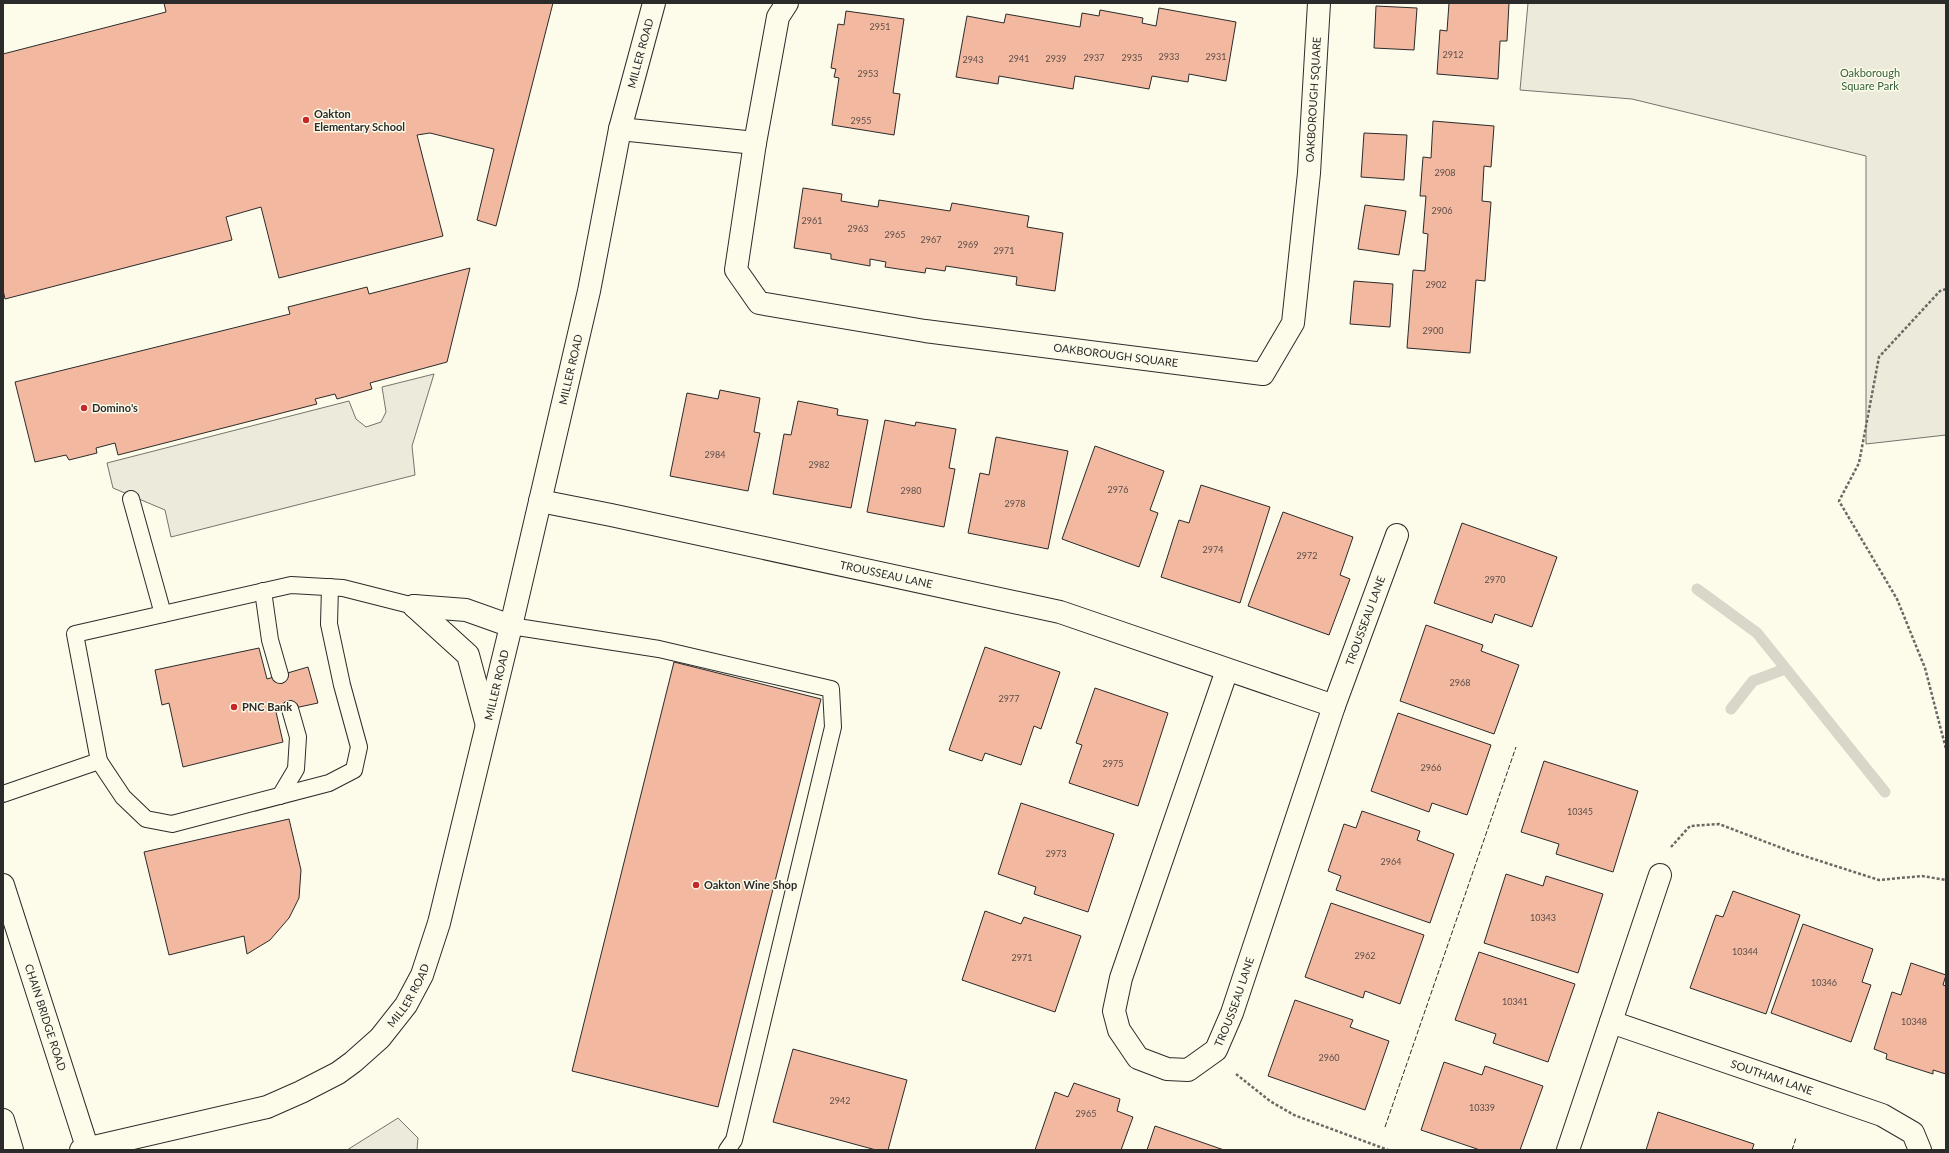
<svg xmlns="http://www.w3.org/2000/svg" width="1949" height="1153" font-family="Lato,sans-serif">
<rect width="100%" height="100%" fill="#fdfbea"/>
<polygon fill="#ecebdb" stroke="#74746e" points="1528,3 1946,3 1946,435 1866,444 1866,156 1632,99 1520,90"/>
<g fill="#eceadb" stroke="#74746e">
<polygon points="434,374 412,446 415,475 171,537 165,510 113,488 107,463 349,401 356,419 366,427 381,422 386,412 382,387"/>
<polygon points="398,1118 418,1138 417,1150 347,1150"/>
</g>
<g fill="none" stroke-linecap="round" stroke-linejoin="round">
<g stroke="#d8d7c9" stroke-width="11">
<polyline points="1697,589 1757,633 1885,792"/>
<polyline points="1731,709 1753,681 1785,669"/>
</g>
</g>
<g fill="#f2b8a0" stroke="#2b2b2b">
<polygon points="164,3 553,3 496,226 477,220 494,149 430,133 417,135 443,236 279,278 261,207 226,217 232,240 5,299 3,290 3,54 166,12"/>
<polygon points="1449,3 1509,3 1507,41 1500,41 1498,79 1437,74 1440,30 1447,31"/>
<polygon points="1376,6 1417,8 1414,50 1374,48"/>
<polygon points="1159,8 1236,22 1226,81 1189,74 1188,82 1152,76 1149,89 1075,76 1073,89 999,76 998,84 956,77 967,16 1004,23 1006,14 1080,27 1082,13 1099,16 1100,10 1143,18 1142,23 1156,26"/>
<polygon points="846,11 904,19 893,93 900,94 894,135 832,125 839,78 834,77 836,69 831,68 838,24 844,25"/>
<polygon points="1433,121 1494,126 1491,167 1484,166 1482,201 1491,202 1485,281 1476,280 1470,353 1407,348 1413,270 1425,271 1428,234 1423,233 1426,196 1420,196 1423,157 1431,158"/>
<polygon points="1364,133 1407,135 1404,180 1361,177"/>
<polygon points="803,188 842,194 841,201 878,207 879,200 950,211 952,203 1029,216 1027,227 1063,233 1055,291 1016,285 1017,277 946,266 945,271 926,268 925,273 885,267 886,262 870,259 870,266 831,259 831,254 794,248"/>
<polygon points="1365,205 1406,211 1399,255 1358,249"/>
<polygon points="470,268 447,362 370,383 372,389 337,399 335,394 315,399 317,404 118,455 115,443 96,448 97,453 69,460 66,455 35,462 15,382 290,314 288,307 367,287 369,294"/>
<polygon points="1354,281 1393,284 1390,327 1350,324"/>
<polygon points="720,390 760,398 754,432 760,433 748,491 670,476 687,393 718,399"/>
<polygon points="798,401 838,409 837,415 868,420 851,508 773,494 784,434 791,435"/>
<polygon points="885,420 915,426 916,422 956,429 949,468 955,469 944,527 867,512"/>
<polygon points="996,437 1068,451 1048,549 968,533 980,473 989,475"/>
<polygon points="1095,446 1164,471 1150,510 1158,513 1139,567 1062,539"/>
<polygon points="1201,485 1270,507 1240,603 1161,577 1179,520 1189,523"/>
<polygon points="1283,512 1353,537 1340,575 1350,579 1329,635 1248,606"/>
<polygon points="1462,523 1557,557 1532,627 1495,614 1492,623 1434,603"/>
<polygon points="1426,625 1483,645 1481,651 1519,665 1494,734 1400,701"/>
<polygon points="985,647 1060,672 1041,729 1034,726 1021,765 985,753 982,761 949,750"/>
<polygon points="259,648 267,679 308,667 318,703 276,712 283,742 183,767 169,703 162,705 155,670"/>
<polygon points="674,662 821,699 718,1107 572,1071"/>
<polygon points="1095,688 1168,713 1138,806 1069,783 1082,745 1076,743"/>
<polygon points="1398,713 1491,745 1467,815 1432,803 1429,812 1371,791"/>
<polygon points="1544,761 1638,791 1613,872 1556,854 1559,844 1521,832"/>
<polygon points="1021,803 1114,834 1088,912 1034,894 1036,887 998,874"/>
<polygon points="1362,811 1420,831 1417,840 1454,854 1430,923 1336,890 1341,876 1328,871 1344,824 1356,828"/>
<polygon points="289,819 301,870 299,898 289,918 270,940 247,954 244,936 169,955 144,852"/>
<polygon points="1506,874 1543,886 1546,876 1603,894 1578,973 1484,943"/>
<polygon points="1733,891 1800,915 1766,1014 1690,988 1716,915 1723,917"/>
<polygon points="1331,903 1424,935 1400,1004 1365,991 1363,998 1305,977"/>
<polygon points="985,911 1021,924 1024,917 1081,936 1055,1012 962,980"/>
<polygon points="1803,924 1873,949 1862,982 1871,985 1851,1042 1771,1013"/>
<polygon points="1479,952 1575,984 1548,1062 1493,1043 1496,1034 1455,1020"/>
<polygon points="1911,963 1946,975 1943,985 1946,986 1946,1074 1933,1070 1933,1074 1886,1059 1887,1054 1874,1049 1892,992 1901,995"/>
<polygon points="1295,1000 1353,1020 1350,1027 1389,1041 1365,1110 1268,1076"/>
<polygon points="793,1049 907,1080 888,1150 876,1150 773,1122"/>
<polygon points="1444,1062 1482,1075 1485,1066 1543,1086 1520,1150 1480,1150 1421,1130"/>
<polygon points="1074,1083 1120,1099 1117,1111 1133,1117 1121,1150 1035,1150 1055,1092 1068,1097"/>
<polygon points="1658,1112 1754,1144 1752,1150 1646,1150"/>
<polygon points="1155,1126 1224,1150 1147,1150"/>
</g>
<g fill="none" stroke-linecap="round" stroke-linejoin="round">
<defs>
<g id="lane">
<polyline points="131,499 163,614"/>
<polyline points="263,591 270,640 280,675"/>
<polyline points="511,626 659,649 831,689 833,727 734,1140 727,1150"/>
<polyline points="99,761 123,797 146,819 172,824 329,783 354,770 359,747 342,685 329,624 330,587"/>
<polyline points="3,794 99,761 75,634 291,585 343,588 414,606"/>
<polyline points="280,796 296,769 298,737 290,709"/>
</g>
<g id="street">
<path id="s1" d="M787,3L778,17L755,143L736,270L759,303L925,331L1263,374L1293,323L1309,173L1319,3"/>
<polyline points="620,129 755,143"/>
<path id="s2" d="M540,501L611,515L1060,612L1334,706"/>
<path id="s3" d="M1227,670L1121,978L1114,1011L1119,1030L1138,1058L1167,1069L1188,1070L1216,1050L1232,1013L1334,706L1397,535"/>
<path id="s4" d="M1611,1022L1882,1115L1913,1133L1920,1150"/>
<polyline points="1568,1150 1660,875"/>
</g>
<g id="secondary">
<polyline points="414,606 468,655 486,722"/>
<polyline points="414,606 466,610 511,626"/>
<path id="s5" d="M81,1150L267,1107L301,1092L338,1073L353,1062L380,1038L406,1005L422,975L439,923L511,626L589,291L620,129L654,3"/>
</g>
<g id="primary">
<path id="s6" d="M3,885L88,1150"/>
<polyline points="3,1120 12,1150"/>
</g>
</defs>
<use href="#lane" stroke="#2b2b2b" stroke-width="18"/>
<use href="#street" stroke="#2b2b2b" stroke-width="24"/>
<use href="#secondary" stroke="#2b2b2b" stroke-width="24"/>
<use href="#primary" stroke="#2b2b2b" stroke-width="24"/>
<g stroke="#6a6964" stroke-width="2.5" stroke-dasharray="3 2" stroke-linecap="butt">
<polyline points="1946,289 1940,291 1879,357 1859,463 1839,501 1897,599 1925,668 1946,749"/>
<polyline points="1671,847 1690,826 1719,824 1792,852 1879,880 1922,876 1946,880"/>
<polyline points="1236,1074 1270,1101 1294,1115 1388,1150"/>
</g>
<use href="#lane" stroke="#fdfbea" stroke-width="16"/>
<use href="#street" stroke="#fdfbea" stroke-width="22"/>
<use href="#secondary" stroke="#fdfbea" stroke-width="22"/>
<use href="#primary" stroke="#fdfbea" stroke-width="22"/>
<g stroke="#2b2b2b" stroke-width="1" stroke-dasharray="5 2" stroke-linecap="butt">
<polyline points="1385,1127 1516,747"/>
<polyline points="1792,1150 1796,1138"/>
</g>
</g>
<g fill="#c62828" stroke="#fdfbea" stroke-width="1.5">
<circle cx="306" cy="120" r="4"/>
<circle cx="84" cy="408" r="4"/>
<circle cx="234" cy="707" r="4"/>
<circle cx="696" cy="885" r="4"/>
</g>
<g text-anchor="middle" stroke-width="3" stroke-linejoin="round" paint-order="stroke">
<g font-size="9" fill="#5d4e48">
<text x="880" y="30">2951</text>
<text x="1453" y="58">2912</text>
<text x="1169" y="60">2933</text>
<text x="1216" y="60">2931</text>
<text x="1094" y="61">2937</text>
<text x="1132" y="61">2935</text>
<text x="1019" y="62">2941</text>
<text x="1056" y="62">2939</text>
<text x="973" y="63">2943</text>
<text x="868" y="77">2953</text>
<text x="861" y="124">2955</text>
<text x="1445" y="176">2908</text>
<text x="1442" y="214">2906</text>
<text x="812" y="224">2961</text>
<text x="858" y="232">2963</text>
<text x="895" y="238">2965</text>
<text x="931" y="243">2967</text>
<text x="968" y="248">2969</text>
<text x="1004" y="254">2971</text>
<text x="1436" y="288">2902</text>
<text x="1433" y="334">2900</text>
<text x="715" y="458">2984</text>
<text x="819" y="468">2982</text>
<text x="1118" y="493">2976</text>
<text x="911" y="494">2980</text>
<text x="1015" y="507">2978</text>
<text x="1213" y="553">2974</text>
<text x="1307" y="559">2972</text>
<text x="1495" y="583">2970</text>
<text x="1460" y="686">2968</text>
<text x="1009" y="702">2977</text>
<text x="1113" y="767">2975</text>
<text x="1431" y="771">2966</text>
<text x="1580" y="815">10345</text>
<text x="1056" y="857">2973</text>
<text x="1391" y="865">2964</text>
<text x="1543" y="921">10343</text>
<text x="1745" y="955">10344</text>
<text x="1365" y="959">2962</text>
<text x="1022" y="961">2971</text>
<text x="1824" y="986">10346</text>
<text x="1515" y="1005">10341</text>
<text x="1914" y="1025">10348</text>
<text x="1329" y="1061">2960</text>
<text x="840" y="1104">2942</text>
<text x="1482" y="1111">10339</text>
<text x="1086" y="1117">2965</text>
</g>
<g font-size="11" fill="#2b2b2b" stroke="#fdfbea">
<text dy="4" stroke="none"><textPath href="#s5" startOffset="1348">MILLER ROAD</textPath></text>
<text dy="4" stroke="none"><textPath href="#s1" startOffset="1106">OAKBOROUGH SQUARE</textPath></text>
<text dy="4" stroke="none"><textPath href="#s1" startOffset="674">OAKBOROUGH SQUARE</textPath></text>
<text dy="4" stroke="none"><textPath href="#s5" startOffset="1024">MILLER ROAD</textPath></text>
<text dy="4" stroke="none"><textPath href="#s2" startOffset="354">TROUSSEAU LANE</textPath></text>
<text dy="4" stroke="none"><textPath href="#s3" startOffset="954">TROUSSEAU LANE</textPath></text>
<text dy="4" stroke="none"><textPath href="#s5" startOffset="700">MILLER ROAD</textPath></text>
<text dy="4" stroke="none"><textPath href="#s5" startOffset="376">MILLER ROAD</textPath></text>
<text dy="4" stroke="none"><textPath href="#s3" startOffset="551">TROUSSEAU LANE</textPath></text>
<text dy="4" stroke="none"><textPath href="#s6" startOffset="139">CHAIN BRIDGE ROAD</textPath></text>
<text dy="4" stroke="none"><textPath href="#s4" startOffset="170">SOUTHAM LANE</textPath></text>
</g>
<g font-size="11" fill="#34623c" stroke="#fdfbea">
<text x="1870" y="77">Oakborough<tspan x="1870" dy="13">Square Park</tspan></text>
</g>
<g font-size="11" font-weight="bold" fill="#2b2b2b" stroke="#fdfbea" text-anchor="start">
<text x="314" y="118">Oakton<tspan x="314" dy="13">Elementary School</tspan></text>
<text x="92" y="412">Domino's</text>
<text x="242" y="711">PNC Bank</text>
<text x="704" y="889">Oakton Wine Shop</text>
</g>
</g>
<rect width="1949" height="1153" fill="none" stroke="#2b2b2b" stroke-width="8"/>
</svg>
